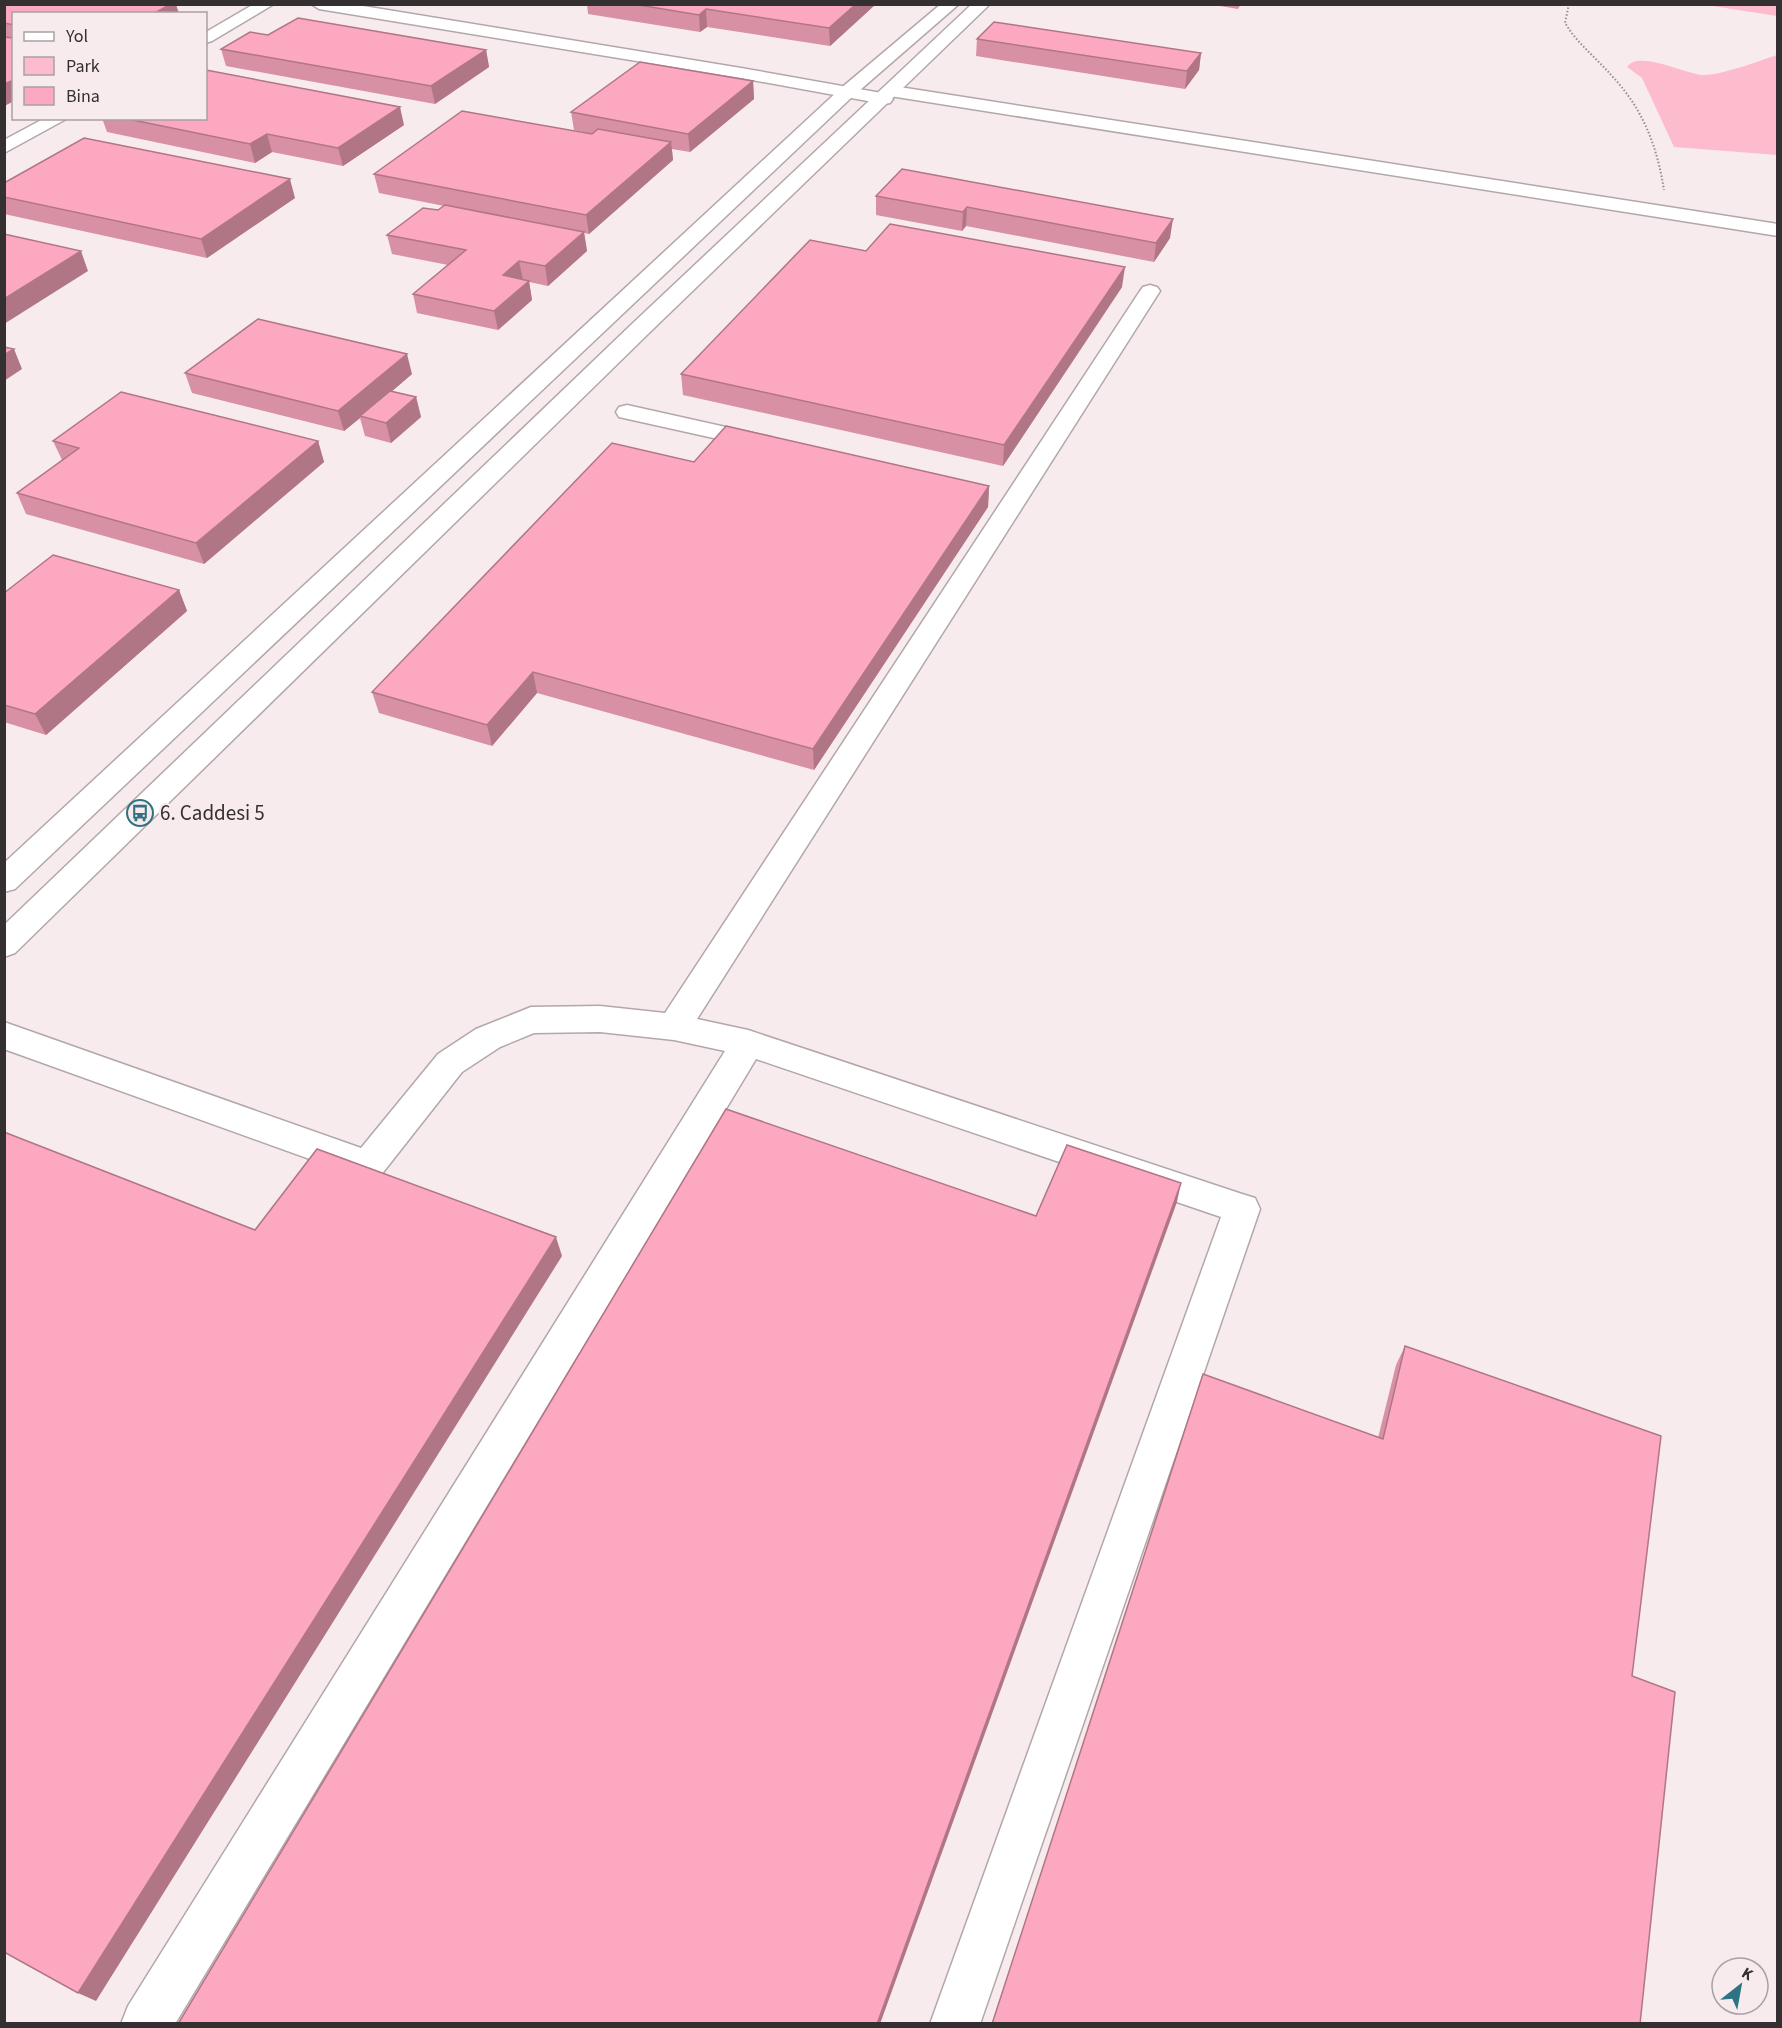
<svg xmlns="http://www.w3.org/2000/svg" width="1782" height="2028" font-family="'Source Sans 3',sans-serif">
<rect width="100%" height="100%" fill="#f8ebee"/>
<g fill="#fcbcce">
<polygon points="1706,5 1777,5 1777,16"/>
<path d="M1777,55V155L1674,147L1642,78L1627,67C1638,49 1687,75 1704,75C1722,75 1759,61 1777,55Z"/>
</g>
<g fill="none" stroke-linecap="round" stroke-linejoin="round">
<defs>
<g id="street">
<polygon points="254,4 274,4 212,41 206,43 206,32"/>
<polygon points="311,4 351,4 741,68 887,94 884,91 887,87 893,86 1778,224 1778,236 890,96 893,99 890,103 884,104 741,78 319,9"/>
<polygon points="45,118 68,118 4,153 4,140"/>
<polygon points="1150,285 1157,287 1160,291 697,1019 748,1030 1242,1194 1255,1198 1260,1209 980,2024 930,2024 1221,1217 756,1059 175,2024 121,2024 128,2006 725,1051 674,1040 600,1032 534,1033 500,1047 462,1072 381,1175 368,1180 4,1049 4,1022 361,1148 438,1054 476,1029 531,1007 600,1006 665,1013 1140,291 1143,287"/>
<polygon points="627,405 771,437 775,442 771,447 763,449 619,417 616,412 619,407"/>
</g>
<g id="secondary">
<polygon points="941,4 959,4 852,97 15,889 4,892 4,863 840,89"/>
<polygon points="972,4 990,4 649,333 15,953 4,957 4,925 633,323"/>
</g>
</defs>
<use href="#street" stroke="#b2a7aa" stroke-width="3"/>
<use href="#secondary" stroke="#b2a7aa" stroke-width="3"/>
<path stroke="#958c8e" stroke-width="2" stroke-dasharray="1.5 2" stroke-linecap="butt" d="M1569,4L1565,23L1571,32C1583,48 1599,61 1612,76C1643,109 1657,146 1664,190"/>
<use href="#street" fill="#fff" fill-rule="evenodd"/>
<use href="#secondary" fill="#fff" fill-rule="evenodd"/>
</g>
<g fill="#d890a5">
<polygon points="4,4 14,14 14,101 4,106"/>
<polygon points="587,4 876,4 830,46 707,27 700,32 588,14"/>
<polygon points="1208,4 1241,4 1238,9"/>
<polygon points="268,35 486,50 489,67 435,104 226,66 221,49"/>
<polygon points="977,39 1201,53 1199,70 1185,89 976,56"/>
<polygon points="753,81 754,99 690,152 672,149 673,160 589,234 584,233 587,251 548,286 529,282 532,300 498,330 417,313 413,294 448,265 392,254 387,235 438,210 444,206 379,193 374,174 592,134 574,130 571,112"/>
<polygon points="102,118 206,118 404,125 343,166 272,152 255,163 107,132"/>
<polygon points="902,169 1170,238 1154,262 966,226 962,231 876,215 876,196"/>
<polygon points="4,183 295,198 207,258 4,214"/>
<polygon points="866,251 1122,287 1003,466 683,395 681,374"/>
<polygon points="185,373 412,374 392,391 416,397 421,417 391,443 365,436 360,418 344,431 192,393"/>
<polygon points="53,441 318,441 324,462 204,564 26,514 17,493 62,460"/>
<polygon points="694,462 989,486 988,507 814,770 537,693 492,746 379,713 372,692"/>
<polygon points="179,590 187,611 46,735 4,722 4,593"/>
<polygon points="1405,1346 1632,1676 1378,1438 1396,1365"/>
</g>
<g fill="#b07686">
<polygon points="171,4 176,4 179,14 153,14"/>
<polygon points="856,4 876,4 830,46 829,28"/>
<polygon points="706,9 707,27 700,32 699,15"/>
<polygon points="486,50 489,67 435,104 431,86"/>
<polygon points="1201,53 1199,70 1185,89 1187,71"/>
<polygon points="14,80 14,101 4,106 4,84"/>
<polygon points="753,81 754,99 690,152 688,134"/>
<polygon points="400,107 404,125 343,166 338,148"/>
<polygon points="267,134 272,152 255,163 250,144"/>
<polygon points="671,142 673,160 589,234 586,215"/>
<polygon points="290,179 295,198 207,258 201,239"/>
<polygon points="967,207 966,226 962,231 963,212"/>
<polygon points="1173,219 1170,238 1154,262 1156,243"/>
<polygon points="584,232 587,251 548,286 545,266"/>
<polygon points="81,251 88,271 4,324 4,299"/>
<polygon points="519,261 523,280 503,275"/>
<polygon points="1125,267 1122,287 1003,466 1004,445"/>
<polygon points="529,281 532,300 498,330 494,311"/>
<polygon points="14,349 22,369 4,381 4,355"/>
<polygon points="407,354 412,374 362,417 360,416 360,418 344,431 338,411"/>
<polygon points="416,397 421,417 391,443 386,423"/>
<polygon points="318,441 324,462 204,564 196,543"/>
<polygon points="989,486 988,507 814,770 813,749"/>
<polygon points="179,590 187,611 46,735 35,714"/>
<polygon points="533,672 537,693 492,746 487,725"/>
<polygon points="1181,1183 1177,1202 880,2024 877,2024"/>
<polygon points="556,1237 562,1256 96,2001 78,1993"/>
</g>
<g fill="#fba8c0" stroke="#b07686" stroke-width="1.5">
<polygon points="4,4 171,4 153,14 14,14 14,25 4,23"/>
<polygon points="633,4 856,4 829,28 706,9 699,15"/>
<polygon points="298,18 486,50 431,86 221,49 250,32 268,35"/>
<polygon points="994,22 1201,53 1187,71 977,39"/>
<polygon points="4,37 14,38 14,80 4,84"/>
<polygon points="640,62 753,81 688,134 571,112"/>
<polygon points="206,70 400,107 338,148 267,134 250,144 123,118 206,118"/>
<polygon points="462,111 592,134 598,129 671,142 586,215 374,174"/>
<polygon points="84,138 290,179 201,239 4,197 4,183"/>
<polygon points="902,169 1173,219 1156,243 967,207 963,212 876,196"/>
<polygon points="445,205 584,232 545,266 519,261 503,275 529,281 494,311 413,294 466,250 387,235 423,208 438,210"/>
<polygon points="890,224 1125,267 1004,445 681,374 810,240 866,251"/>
<polygon points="4,234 81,251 4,299"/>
<polygon points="258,319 407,354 338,411 185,373"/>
<polygon points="4,347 14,349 4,355"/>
<polygon points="390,391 416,397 386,423 360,416"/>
<polygon points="121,392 318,441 196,543 17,493 79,448 53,441"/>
<polygon points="726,426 989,486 813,749 533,672 487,725 372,692 612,443 694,462"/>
<polygon points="53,555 179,590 35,714 4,705 4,593"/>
<polygon points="726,1109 1036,1216 1067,1145 1181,1183 877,2024 178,2024"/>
<polygon points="4,1132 255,1230 317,1149 556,1237 78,1993 4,1952"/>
<polygon points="1405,1346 1661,1436 1632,1676 1675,1692 1640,2024 992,2024 1203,1374 1383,1439"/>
</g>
<defs>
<symbol id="bus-ring" viewBox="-11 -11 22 22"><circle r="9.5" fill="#f8ebee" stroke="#2f7383" stroke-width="1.5"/><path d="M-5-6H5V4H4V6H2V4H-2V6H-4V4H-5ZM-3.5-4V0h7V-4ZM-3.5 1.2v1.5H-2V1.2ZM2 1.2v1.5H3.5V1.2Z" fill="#2f7383"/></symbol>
</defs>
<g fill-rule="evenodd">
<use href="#bus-ring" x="125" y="798" width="30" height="30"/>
</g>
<g text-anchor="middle" stroke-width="4.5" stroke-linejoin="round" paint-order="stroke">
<g font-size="21" fill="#342f30" stroke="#f8ebee" text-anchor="start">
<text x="160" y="820">6. Caddesi 5</text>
</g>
</g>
<rect width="1782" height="2028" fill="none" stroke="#342f30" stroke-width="12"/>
<rect x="12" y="12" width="195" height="108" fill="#f8ebee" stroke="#aaa0a2" stroke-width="1.5"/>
<rect x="24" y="32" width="30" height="9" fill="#ffffff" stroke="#aaa0a2" stroke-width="1.5"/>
<text x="66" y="42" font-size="18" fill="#342f30">Yol</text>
<rect x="24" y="57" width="30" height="18" fill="#fcbcce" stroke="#aaa0a2" stroke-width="1.5"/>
<text x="66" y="72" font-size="18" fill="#342f30">Park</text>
<rect x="24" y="87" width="30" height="18" fill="#fba8c0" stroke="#aaa0a2" stroke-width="1.5"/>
<text x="66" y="102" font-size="18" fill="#342f30">Bina</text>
<g transform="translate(1740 1986) rotate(31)"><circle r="28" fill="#f8ebee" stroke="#aaa0a2" stroke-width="1.5"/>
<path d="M0-4.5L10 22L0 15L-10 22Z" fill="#2f7383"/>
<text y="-9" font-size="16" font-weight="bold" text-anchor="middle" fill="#342f30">K</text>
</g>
</svg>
